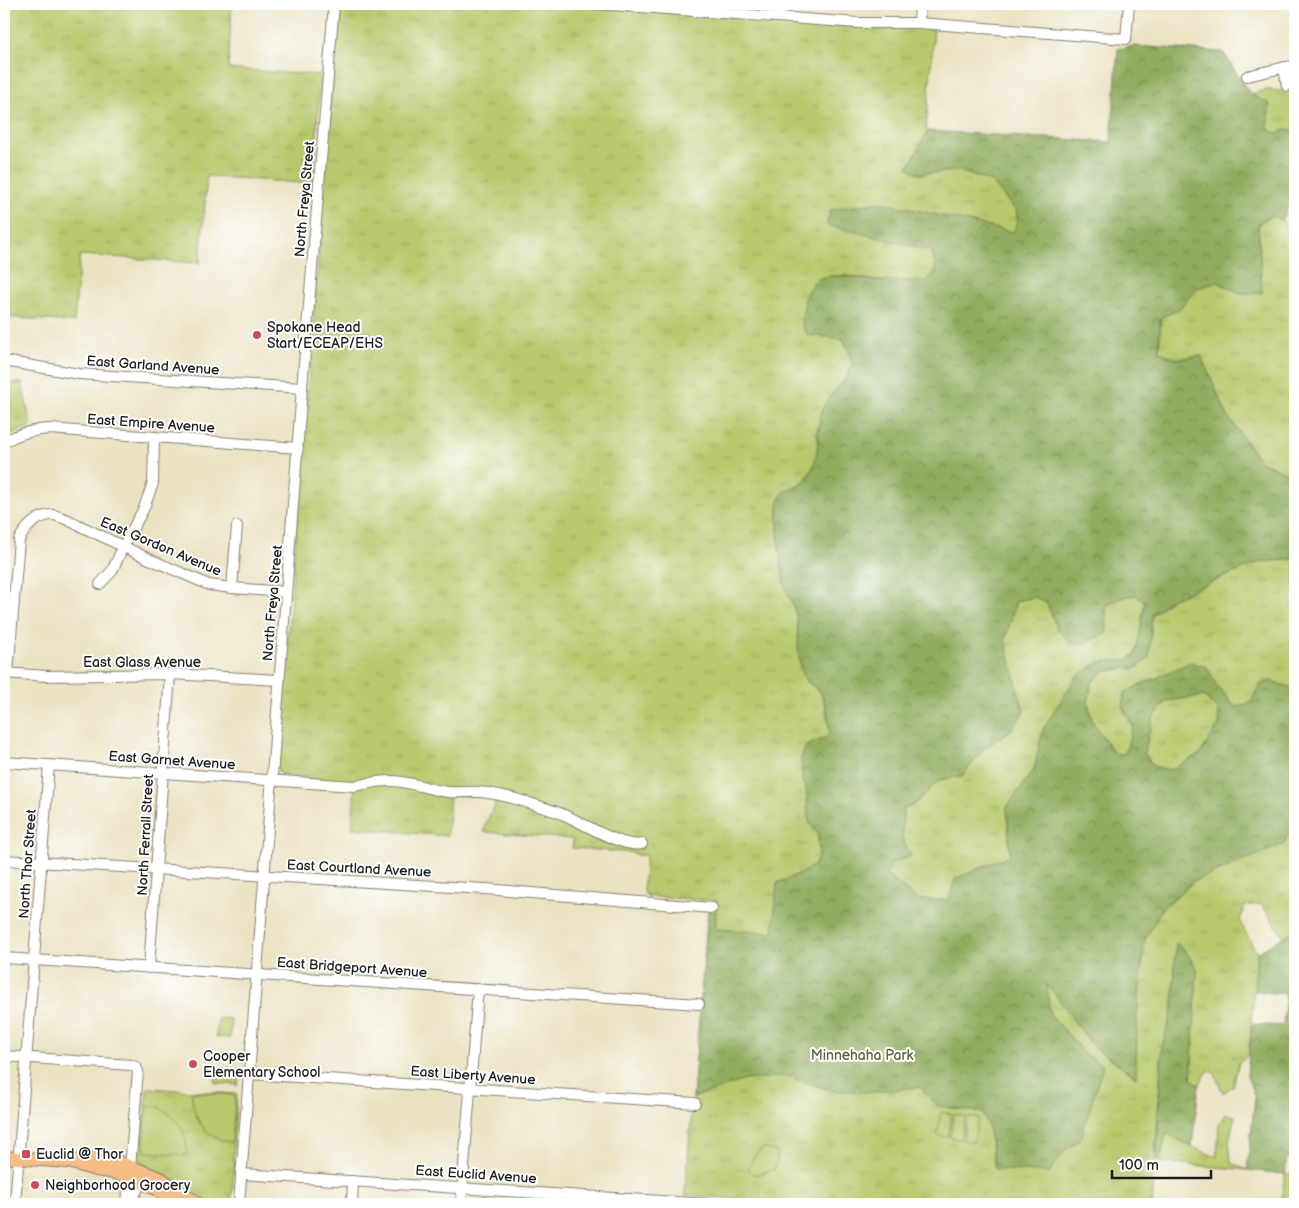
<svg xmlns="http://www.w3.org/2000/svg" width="1299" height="1208" font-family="'Balsamiq Sans',sans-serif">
<defs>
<pattern id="grass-tufts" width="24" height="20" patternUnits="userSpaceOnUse" patternTransform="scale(1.25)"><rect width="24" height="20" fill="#b8c96d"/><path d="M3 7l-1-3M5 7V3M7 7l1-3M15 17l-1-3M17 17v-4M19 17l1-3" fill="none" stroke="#9eac5e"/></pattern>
<pattern id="forest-crowns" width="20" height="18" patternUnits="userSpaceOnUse" patternTransform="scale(1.25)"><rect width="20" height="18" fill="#92ad60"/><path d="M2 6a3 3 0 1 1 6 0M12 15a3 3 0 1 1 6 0" fill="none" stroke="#768c4e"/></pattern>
</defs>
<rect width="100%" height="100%" fill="#fff"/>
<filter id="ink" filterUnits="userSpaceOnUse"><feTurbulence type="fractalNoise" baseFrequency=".02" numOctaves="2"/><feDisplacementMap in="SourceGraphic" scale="10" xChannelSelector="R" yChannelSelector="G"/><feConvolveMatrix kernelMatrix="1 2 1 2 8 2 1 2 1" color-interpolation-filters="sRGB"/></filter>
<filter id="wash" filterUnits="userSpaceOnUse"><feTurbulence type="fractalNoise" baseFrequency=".0096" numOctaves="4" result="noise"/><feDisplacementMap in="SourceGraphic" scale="20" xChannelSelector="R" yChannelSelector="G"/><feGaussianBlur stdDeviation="1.12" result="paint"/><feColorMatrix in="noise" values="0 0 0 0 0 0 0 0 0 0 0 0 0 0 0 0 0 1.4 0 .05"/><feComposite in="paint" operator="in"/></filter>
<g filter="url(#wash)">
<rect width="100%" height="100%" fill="#ebe2c2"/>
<g fill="url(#grass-tufts)" stroke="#6a7244">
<polygon points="4,4 232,4 228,69 320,75 314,184 207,176 200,263 80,255 74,322 4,317"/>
<polygon points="339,4 545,4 839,25 907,26 934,29 926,130 992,182 1017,212 1026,249 926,281 878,281 842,275 827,336 843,339 849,350 852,363 847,377 825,404 817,431 818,445 815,464 804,482 789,489 786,587 796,614 802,673 807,682 820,692 825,705 830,733 825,738 806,746 802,779 806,787 809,822 818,834 819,855 815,864 804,872 777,883 776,900 1169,903 1194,881 1284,844 1295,818 1295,930 1284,937 1261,904 1244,906 1240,922 1257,953 1249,1054 1239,1062 1233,1086 1223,1093 1214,1072 1208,1071 1199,1085 1191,1079 1197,969 1176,944 1173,1009 1162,1047 1152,1204 812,1204 685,1195 708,911 716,911 717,901 647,896 643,891 646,855 636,855 635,853 572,848 573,839 484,832 485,825 495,805 493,797 450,795 447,836 352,828 355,783 282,775 279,772 277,768"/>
<polygon points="1266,90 1295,91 1295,133 1289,129 1278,133 1273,132 1267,126 1250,94"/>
<polygon points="1271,216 1282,220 1293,237 1295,237 1295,477 1260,461 1228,417 1201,356 1175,359 1159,351 1161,317 1178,310 1197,288 1217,282 1240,292 1262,292 1258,224"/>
<polygon points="4,382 22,383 31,426 4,437"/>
<polygon points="1295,559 1295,597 1291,601 1291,607 1295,607 1295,689 1271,681 1260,685 1252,701 1236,708 1216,685 1207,667 1123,708 1133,727 1125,754 1114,753 1093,723 1088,704 1091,683 1104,671 1139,667 1149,657 1152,615 1173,598 1260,562"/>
<polygon points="1136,595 1145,602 1136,654 1127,660 1099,662 1043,729 1034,770 1007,807 1010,855 955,879 950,900 919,900 886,875 891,863 911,856 902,838 903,809 915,804 939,780 962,776 984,748 1011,730 1024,712 1004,640 1016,601 1036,597 1047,604 1058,630 1123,597"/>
<polygon points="1204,696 1218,709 1220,723 1200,754 1171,770 1153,767 1144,753 1153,718 1166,701"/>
<polygon points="216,1068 239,1070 238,1085 215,1083"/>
<polygon points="148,1088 237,1094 233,1160 235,1161 231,1204 208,1204 164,1174 136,1161 136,1152 141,1152 146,1097"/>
<polygon points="1225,1114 1235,1116 1229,1140 1231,1163 1247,1170 1160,1162 1166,1132 1192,1147 1217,1157 1219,1124"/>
<polygon points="1285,1174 1295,1174 1295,1204 1281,1204"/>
</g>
<g fill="url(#forest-crowns)" stroke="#57643e" fill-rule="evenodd">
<path d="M1133,46L1223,52L1250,94L1270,104L1267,126L1272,132L1278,133L1289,129L1295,133V198L1288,206L1282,220L1271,216L1258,224L1262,293H1240L1217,282L1197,288L1178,310L1161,317L1159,351L1175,359L1201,356L1228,417L1260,461L1295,477V559L1260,562L1173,598L1152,615L1149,657L1139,667L1104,671L1091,683L1088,704L1093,723L1114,753L1125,754L1133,727L1123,708L1125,692L1191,662L1207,667L1216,685L1236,708L1252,701L1260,685L1271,681L1295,689V818L1284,844L1194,881L1163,907L1145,939L1137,1016L1136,1077L1093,1046L1047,984L1050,1014L1085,1054L1103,1065L1081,1139L1065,1150L1049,1173L995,1169L988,1125L983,1113L938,1106L920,1087L874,1092L833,1091L787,1076L745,1080L693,1098L708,911H716V929L773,933L777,883L804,872L815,864L819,855L818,834L809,822L806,787L802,779L801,758L806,746L825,738L830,733C828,721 828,703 820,692C815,685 806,684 802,674C796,655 800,633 796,614C793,604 788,595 785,585C781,570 773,508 781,496C786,487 800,487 806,479C825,453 812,429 825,404C833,390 850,381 852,363C852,355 846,346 843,339L808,335C800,327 802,317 804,306C809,261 849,279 879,281C894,282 910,281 926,281L936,271L932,251L827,225L830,210L880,202L1013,232L1016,226L1017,212L992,182L959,171L918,174L908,167L928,131L1111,142L1118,49ZM1136,595L1145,602L1136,654L1127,660L1099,662L1076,677L1043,729L1034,770L1007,807L1010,855L955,879L949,900H919L886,875L891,863L911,856L902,838L903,809L915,804L939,780L962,776L984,748L1011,730L1024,712L1005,640L1016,601L1036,597L1047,604L1058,630L1071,643L1081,644L1107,634L1106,606L1123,597ZM1204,696L1218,709L1220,723L1200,754L1171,770L1153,766L1144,753L1153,718L1166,701Z"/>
<polygon points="1295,930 1295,1158 1287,1158 1285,1174 1247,1170 1255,1098 1247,1076 1252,1024 1283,1026 1286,994 1254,991 1257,953"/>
<polygon points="1176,943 1185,950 1197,969 1191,1079 1199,1085 1192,1147 1166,1133 1160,1162 1156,1161 1162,1047 1173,1009"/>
</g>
<g fill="#b8c96d" stroke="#6a7244">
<polygon points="218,1018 231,1019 230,1038 216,1037"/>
<path d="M192,1092L234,1095L235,1098L232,1142C206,1140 191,1117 192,1092Z"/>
<path d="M147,1105C173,1107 188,1130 187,1155L146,1152L144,1149Z"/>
<polygon points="941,1112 952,1114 948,1137 937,1135"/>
<polygon points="954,1114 965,1116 961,1139 950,1138"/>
<polygon points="967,1117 978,1118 974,1142 963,1140"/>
<path d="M764,1148L776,1151C778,1157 777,1164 774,1169L759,1174H753L748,1169C752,1160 755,1152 764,1148Z"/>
</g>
</g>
<g filter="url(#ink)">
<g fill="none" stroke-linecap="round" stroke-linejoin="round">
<defs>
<g id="minor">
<polyline points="598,4 858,23 919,23 1126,39 1129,4"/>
<polyline points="919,23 920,4"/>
<polyline points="1284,67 1287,86"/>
<polyline points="1247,76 1295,65"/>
<polyline points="4,361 79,374 302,388"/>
<path d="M4,442C18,433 33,430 50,429L298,448"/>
<polyline points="100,584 112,571 123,547 144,508 153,483 154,437"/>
<polyline points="232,588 237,526"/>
<polyline points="4,673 47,676 170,674 279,680"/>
<path d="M8,673L19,540C25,528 38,514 54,515C58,516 63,518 66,519L147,558L209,585L232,588L286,592"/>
<path d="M4,762L354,786C365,784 377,781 388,781C409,780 428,790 448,792C459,793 469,791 479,792C505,794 532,804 557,812C578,819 621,849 642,844"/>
<polyline points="4,860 485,889 712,908"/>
<polyline points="4,958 699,1004"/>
<polyline points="149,968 170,674"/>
<polyline points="4,1056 131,1065 136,1067 138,1071 127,1204"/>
<polyline points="250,1074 695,1103"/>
<polyline points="241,1174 708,1204"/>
<polyline points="15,1204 49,765"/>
<polyline points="130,1204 139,1186 146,1184"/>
<polyline points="239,1204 302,388 334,4"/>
<polyline points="352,1204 353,1181"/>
<polyline points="461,1204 478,989"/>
</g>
<g id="major">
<polyline points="4,1157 67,1162 97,1158 116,1161 162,1179 199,1204"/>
<polyline points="72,1163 96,1170 116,1173 136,1179 158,1190 179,1204"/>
</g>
</defs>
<use href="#minor" stroke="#847f6f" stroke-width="12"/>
<use href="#major" stroke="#847f6f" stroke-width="14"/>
<use href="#minor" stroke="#fff" stroke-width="10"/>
<use href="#major" stroke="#f6be87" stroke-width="12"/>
</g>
</g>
<g fill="#d1495b" stroke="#fff" stroke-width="2">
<circle cx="257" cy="335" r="5"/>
<circle cx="193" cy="1064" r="5"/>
<rect x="21" y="1149" width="10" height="10" rx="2.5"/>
<circle cx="35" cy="1185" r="5"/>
</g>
<g text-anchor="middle" stroke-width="4" stroke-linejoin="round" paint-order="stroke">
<g font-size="14" fill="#1c1c1c" stroke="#fff">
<text transform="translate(304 199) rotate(-85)" y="5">North Freya Street</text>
<text transform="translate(153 365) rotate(4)" y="5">East Garland Avenue</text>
<text transform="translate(151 423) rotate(4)" y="5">East Empire Avenue</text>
<text transform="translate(161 546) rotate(23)" y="5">East Gordon Avenue</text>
<text transform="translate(272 603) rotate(-85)" y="5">North Freya Street</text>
<text x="142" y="667">East Glass Avenue</text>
<text transform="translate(172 760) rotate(4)" y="5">East Garnet Avenue</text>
<text transform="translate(145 835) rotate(-87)" y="5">North Ferrall Street</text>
<text transform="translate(27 864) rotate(-86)" y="5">North Thor Street</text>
<text transform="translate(359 868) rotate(3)" y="5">East Courtland Avenue</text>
<text transform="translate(352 967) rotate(4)" y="5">East Bridgeport Avenue</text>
<text transform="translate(473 1075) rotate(4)" y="5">East Liberty Avenue</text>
<text transform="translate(476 1174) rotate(4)" y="5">East Euclid Avenue</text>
</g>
<g font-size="14" fill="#1c1c1c" stroke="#fff" text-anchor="start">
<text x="267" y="332">Spokane Head<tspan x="267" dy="16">Start/ECEAP/EHS</tspan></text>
<text x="203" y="1061">Cooper<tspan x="203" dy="16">Elementary School</tspan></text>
<text x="36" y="1159">Euclid @ Thor</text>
<text x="45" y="1190">Neighborhood Grocery</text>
</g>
<g font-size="14" fill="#5a613c" stroke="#fff">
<text x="862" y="1060">Minnehaha Park</text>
</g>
</g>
<rect width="1299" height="1208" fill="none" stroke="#fff" stroke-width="20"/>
<path d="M1112 1170v8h99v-8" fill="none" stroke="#1c1c1c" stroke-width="2.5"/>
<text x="1119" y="1170" font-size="15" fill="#1c1c1c" stroke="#ffffff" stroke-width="4" paint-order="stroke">100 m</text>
</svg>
